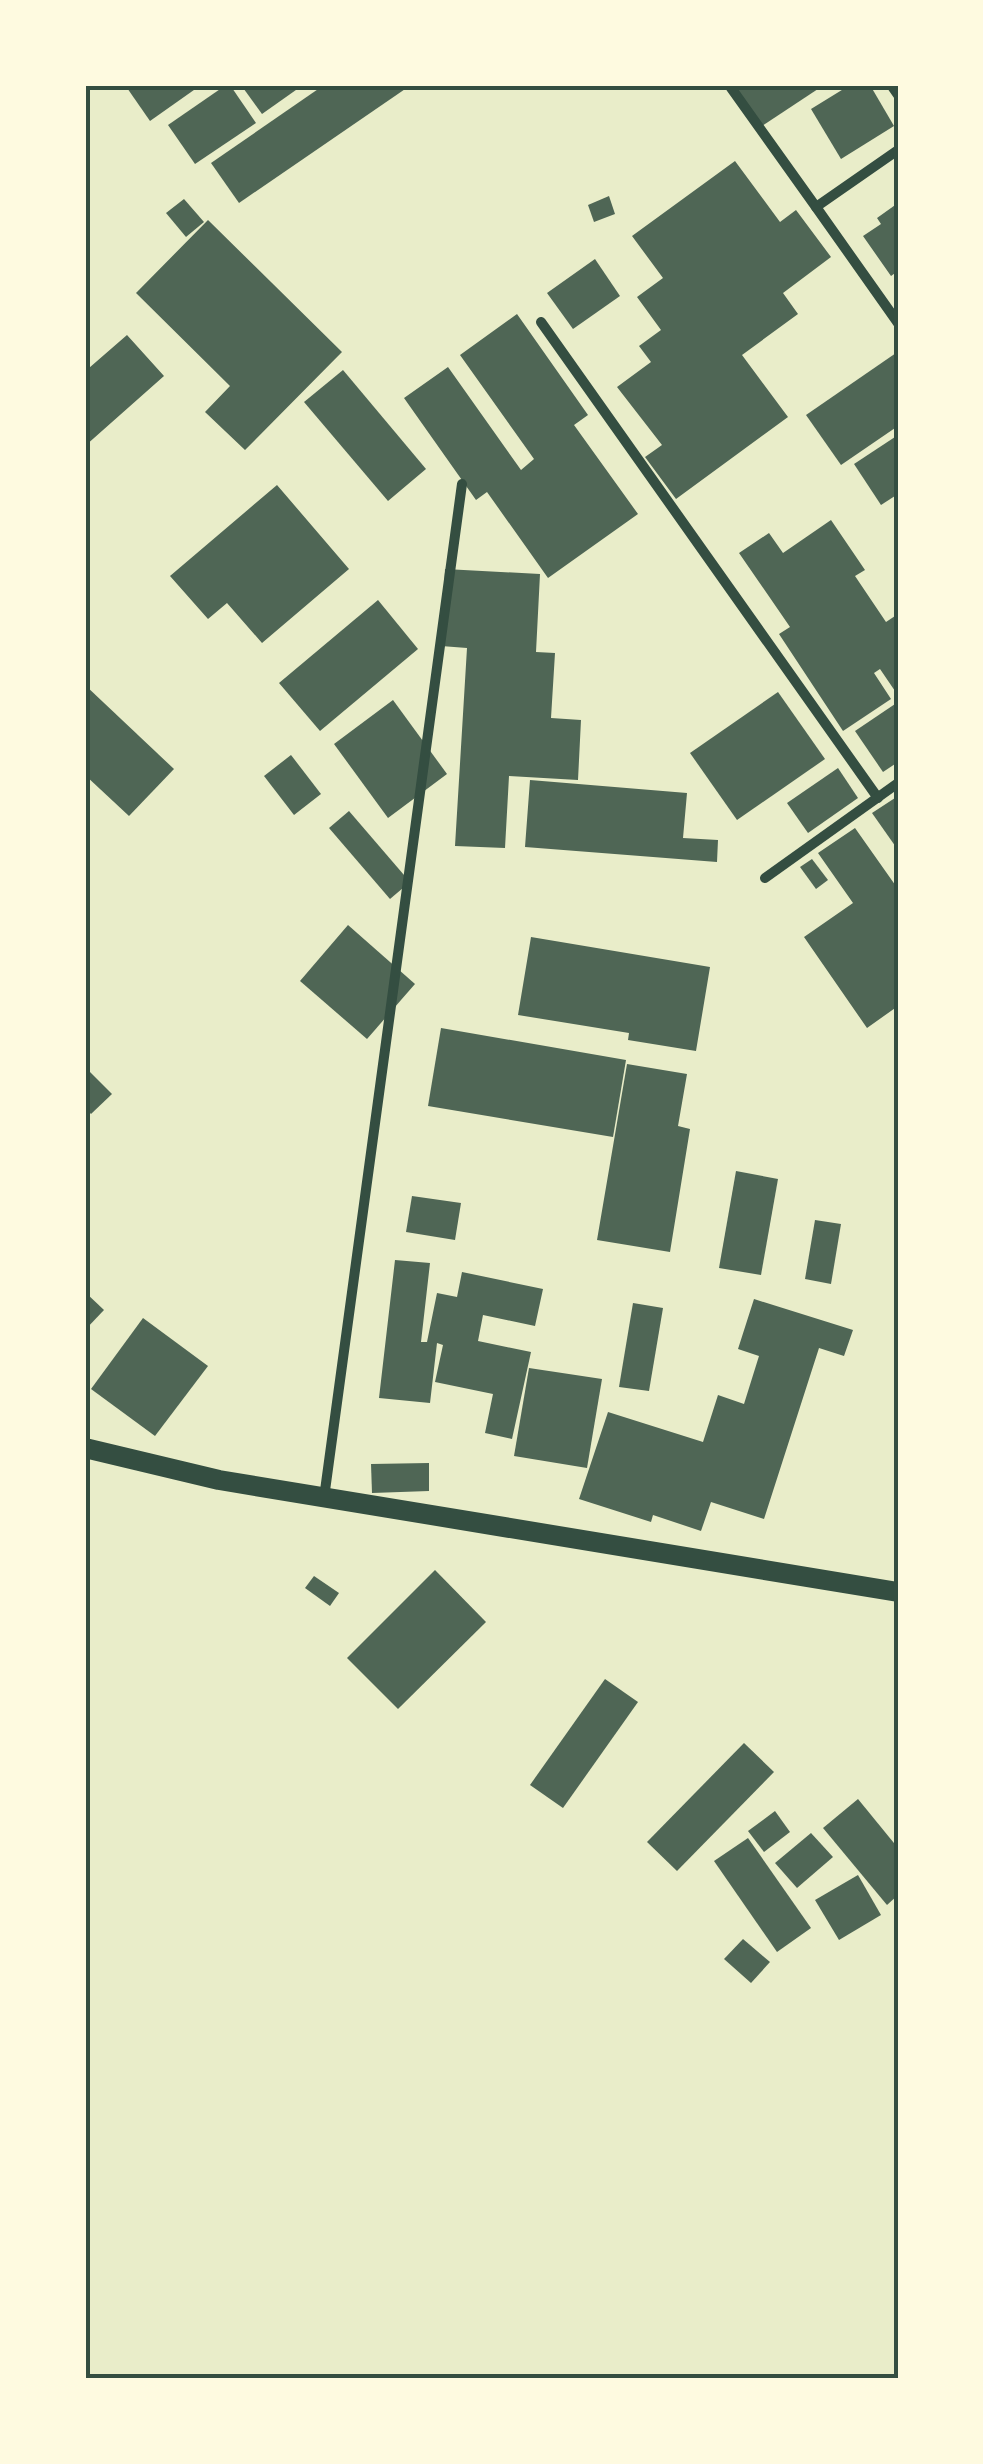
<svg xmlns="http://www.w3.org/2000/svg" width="983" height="2464" font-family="'Libre Baskerville',serif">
<rect width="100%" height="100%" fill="#e9edc9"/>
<g fill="#4f6655">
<polygon points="125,85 201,85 150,121"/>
<polygon points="226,85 230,85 256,123 195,164 168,125"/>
<polygon points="241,85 303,85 262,114"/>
<polygon points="324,85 411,85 239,203 211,163"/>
<polygon points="731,85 824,85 759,128"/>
<polygon points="850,85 870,85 894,126 841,159 811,109"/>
<polygon points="735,161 780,222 796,210 831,257 783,293 798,314 742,355 788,417 676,499 645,457 662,445 617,387 651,362 639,346 661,330 637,297 663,278 632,236"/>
<polygon points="609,196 615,214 594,222 588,205"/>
<polygon points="184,199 204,222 186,237 166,213"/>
<polygon points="898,203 898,271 891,276 863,236 881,224 877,218"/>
<polygon points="208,220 342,352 245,450 205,412 230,386 136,293"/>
<polygon points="595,259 620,296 573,329 547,293"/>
<polygon points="517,314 588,415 574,425 638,514 548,578 487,492 476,500 404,398 448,367 521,470 534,459 460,355"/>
<polygon points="127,335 164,376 85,446 85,363 89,368"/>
<polygon points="896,353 898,426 841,465 806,415"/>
<polygon points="343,370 426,469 388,501 304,402"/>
<polygon points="898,435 898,494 881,505 854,464"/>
<polygon points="277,485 349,569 262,643 227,603 208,619 170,576"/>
<polygon points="831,520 865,570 855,576 886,622 898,614 898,688 895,691 880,669 874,673 891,699 843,731 779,634 790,627 739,553 769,533 783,553"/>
<polygon points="445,569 540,574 536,652 555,653 551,718 581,720 578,780 509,776 505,848 455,846 467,648 441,646"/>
<polygon points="378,600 418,649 320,731 279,683"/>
<polygon points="85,685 174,769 129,816 85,775"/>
<polygon points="778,692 825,759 737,820 690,753"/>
<polygon points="393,700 447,774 388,818 334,744"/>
<polygon points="898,702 898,762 883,772 855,731"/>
<polygon points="291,755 321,794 294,815 264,776"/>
<polygon points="838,768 858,798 808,833 787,803"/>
<polygon points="530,780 687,793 683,838 718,840 717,862 525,847"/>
<polygon points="898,796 898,850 872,813"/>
<polygon points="349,811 410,882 390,899 329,828"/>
<polygon points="855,828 898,889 898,1006 867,1028 804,937 853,903 818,853"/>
<polygon points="812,859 828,880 816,889 800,867"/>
<polygon points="348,925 415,984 367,1039 300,981"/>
<polygon points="531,937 710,967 696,1051 628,1040 629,1033 518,1015"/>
<polygon points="441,1028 626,1060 613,1137 428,1106"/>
<polygon points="627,1064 687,1074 678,1126 690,1129 670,1252 597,1240"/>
<polygon points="85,1067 112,1094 91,1114 85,1108"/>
<polygon points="736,1171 778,1179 761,1275 719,1268"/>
<polygon points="412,1196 461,1203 455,1240 406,1232"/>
<polygon points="815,1220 841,1224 831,1284 805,1279"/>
<polygon points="395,1260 430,1263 421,1342 427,1342 437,1293 457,1297 462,1272 543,1289 535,1326 483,1315 478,1341 531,1352 512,1439 485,1433 493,1394 435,1382 443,1345 437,1343 430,1403 379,1398"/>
<polygon points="85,1292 104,1310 85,1330"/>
<polygon points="754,1299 853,1330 844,1356 819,1348 764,1519 711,1502 701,1531 653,1515 651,1522 579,1499 608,1412 703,1442 718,1395 744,1404 759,1356 738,1349"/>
<polygon points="633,1303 663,1308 649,1391 619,1387"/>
<polygon points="143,1318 208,1366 155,1436 91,1389"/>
<polygon points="529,1368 602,1379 587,1468 514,1456"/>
<polygon points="429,1463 429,1491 372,1493 371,1464"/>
<polygon points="435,1570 486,1622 398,1709 347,1658"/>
<polygon points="314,1576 339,1593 330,1606 305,1588"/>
<polygon points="605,1679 638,1702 563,1808 530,1785"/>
<polygon points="744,1743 774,1772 677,1871 647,1842"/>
<polygon points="858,1799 898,1848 898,1895 887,1905 823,1828"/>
<polygon points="775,1811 790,1832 764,1852 748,1831"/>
<polygon points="811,1833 833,1857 797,1888 775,1863"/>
<polygon points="748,1838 811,1928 777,1952 714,1861"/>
<polygon points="858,1875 881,1915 839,1940 815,1900"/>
<polygon points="743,1939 770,1962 751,1983 724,1959"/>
</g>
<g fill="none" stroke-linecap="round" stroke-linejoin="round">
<g stroke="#344e41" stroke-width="10">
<polyline points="729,85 816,207"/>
<polyline points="891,85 898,95"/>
<polyline points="898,150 816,207 898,323"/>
<polyline points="541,322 878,798"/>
<polyline points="765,878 898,783"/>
<polyline points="324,1498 462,484"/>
</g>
<polyline stroke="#344e41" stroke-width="20" points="85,1448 219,1480 898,1592"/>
</g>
<rect width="983" height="2464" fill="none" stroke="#fefae0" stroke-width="175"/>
<rect x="88" y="88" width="808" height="2288" fill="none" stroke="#344e41" stroke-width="4"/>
</svg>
